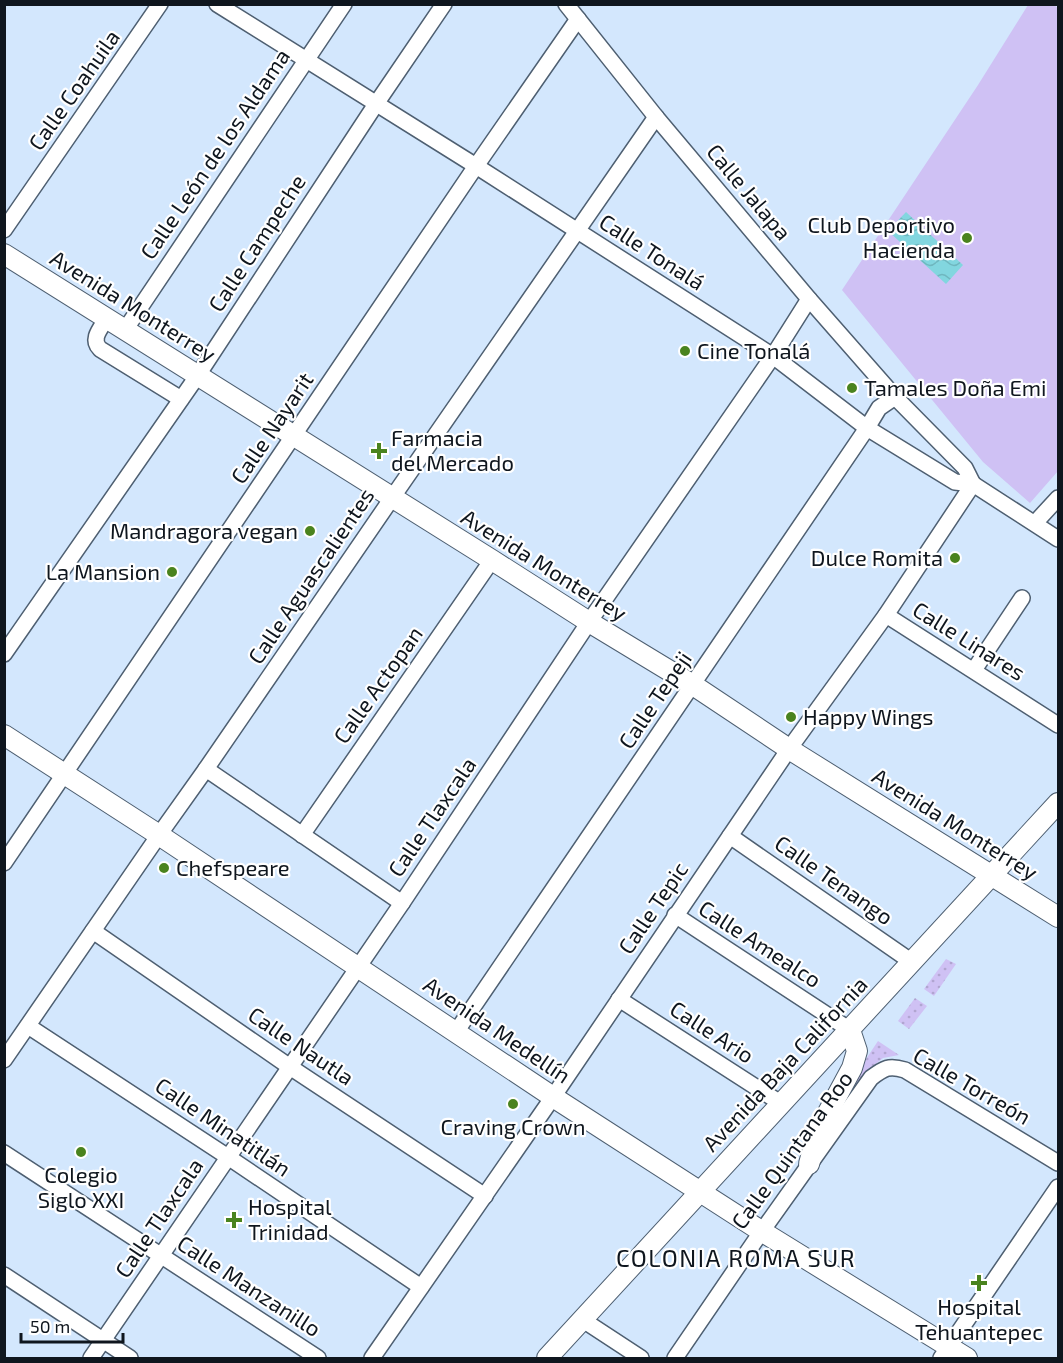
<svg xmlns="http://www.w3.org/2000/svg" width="1063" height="1363" font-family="'Exo 2',sans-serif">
<defs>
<pattern id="garden-dots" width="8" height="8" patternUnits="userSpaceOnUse" patternTransform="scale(1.5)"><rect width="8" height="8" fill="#cfc1f4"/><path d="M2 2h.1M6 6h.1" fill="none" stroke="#b1a5d1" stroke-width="1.8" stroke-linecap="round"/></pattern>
<pattern id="water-waves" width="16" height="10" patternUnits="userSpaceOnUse" patternTransform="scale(1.5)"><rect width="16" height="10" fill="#82d6df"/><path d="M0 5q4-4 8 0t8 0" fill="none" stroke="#6fb7bf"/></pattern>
</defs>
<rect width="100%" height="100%" fill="#d3e7fd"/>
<g fill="url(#garden-dots)">
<polygon points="946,959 956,964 934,996 924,989"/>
<polygon points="915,998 927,1006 909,1029 898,1021"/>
<polygon points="878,1041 899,1055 883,1058 872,1067 852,1095 826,1124 854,1077"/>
</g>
<polygon fill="#cfc1f4" points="1028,5 1054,5 1058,8 1058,471 1030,503 983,462 842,290 978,85"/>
<polygon fill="url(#water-waves)" points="906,212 963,265 946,284 888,231"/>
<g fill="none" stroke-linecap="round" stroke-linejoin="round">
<defs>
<g id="minor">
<polyline points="217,4 476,166 773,356 867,428 955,482 973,484 1058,539"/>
<polyline points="566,4 656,117 809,299 895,397 965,468 973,484"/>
<polyline points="4,230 160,4"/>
<path d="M107,318C101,328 90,339 100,349L181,399"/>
<polyline points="125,330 344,4"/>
<polyline points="1035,523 1058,498"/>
<polyline points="886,615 1058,725"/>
<polyline points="4,654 198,375 376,104 444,4"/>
<polyline points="974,670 1022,598"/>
<polyline points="206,769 402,903"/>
<polyline points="302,835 492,560"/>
<polyline points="730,836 912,962"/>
<polyline points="4,863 476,166 578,19"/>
<polyline points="675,915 850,1030"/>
<polyline points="93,931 290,1067 485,1196"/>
<polyline points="619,999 782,1104"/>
<polyline points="28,1026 228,1157 421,1287"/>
<polyline points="456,1032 867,428 879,408 895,397"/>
<polyline points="4,1060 159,835 206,769 392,498 656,117"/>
<polyline points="4,1153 318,1358"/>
<polyline points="4,1275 130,1358"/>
<polyline points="583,1320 641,1358"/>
<polyline points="91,1358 402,903 589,622 773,356 809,299"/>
<polyline points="372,1358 553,1097 789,749 886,615 973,484"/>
<path d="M675,1358L755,1241L871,1078C884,1068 889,1065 905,1070L1058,1163"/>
<polyline points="941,1358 1058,1187"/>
</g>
<g id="major">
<polyline points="4,254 492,560 589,622 693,685 789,749 1058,917"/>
<polyline points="4,735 159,835 553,1097 761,1231 967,1358"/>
<polyline points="809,1164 818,1131 852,1068 857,1051 850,1030"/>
<polyline points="547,1358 1058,803"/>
</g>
</defs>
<use href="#minor" stroke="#4e5f71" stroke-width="18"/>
<use href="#major" stroke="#4e5f71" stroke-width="22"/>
<use href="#minor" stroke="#fff" stroke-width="15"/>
<use href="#major" stroke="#fff" stroke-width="20"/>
</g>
<g fill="#4a831e" stroke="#fff" stroke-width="2">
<circle cx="967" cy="238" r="6"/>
<circle cx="685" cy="351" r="6"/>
<circle cx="852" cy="388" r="6"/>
<path d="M376 442h6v6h6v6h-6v6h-6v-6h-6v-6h6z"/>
<circle cx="310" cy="531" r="6"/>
<circle cx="955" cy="558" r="6"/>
<circle cx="172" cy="572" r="6"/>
<circle cx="791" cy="717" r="6"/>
<circle cx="164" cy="868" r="6"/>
<circle cx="513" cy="1104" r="6"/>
<circle cx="81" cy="1152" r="6"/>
<path d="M231 1211h6v6h6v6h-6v6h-6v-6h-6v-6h6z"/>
<path d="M976 1274h6v6h6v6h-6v6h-6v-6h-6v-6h6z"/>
</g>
<g text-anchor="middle" stroke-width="4.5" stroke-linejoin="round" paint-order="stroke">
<g font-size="22" fill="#0f161e" stroke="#fff">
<text transform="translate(74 90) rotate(-55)" y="8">Calle Coahuila</text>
<text transform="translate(215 154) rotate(-56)" y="8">Calle León de los Aldama</text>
<text transform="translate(749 192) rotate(50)" y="8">Calle Jalapa</text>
<text transform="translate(257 243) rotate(-57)" y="8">Calle Campeche</text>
<text transform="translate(652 252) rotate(33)" y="8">Calle Tonalá</text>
<text transform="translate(133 306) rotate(32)" y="8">Avenida Monterrey</text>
<text transform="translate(272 428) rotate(-56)" y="8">Calle Nayarit</text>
<text transform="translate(544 565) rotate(32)" y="8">Avenida Monterrey</text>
<text transform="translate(311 576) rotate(-56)" y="8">Calle Aguascalientes</text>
<text transform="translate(969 641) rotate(32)" y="8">Calle Linares</text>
<text transform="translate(378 685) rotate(-55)" y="8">Calle Actopan</text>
<text transform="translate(655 700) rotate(-56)" y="8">Calle Tepeji</text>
<text transform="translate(432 817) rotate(-56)" y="8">Calle Tlaxcala</text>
<text transform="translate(955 824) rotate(32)" y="8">Avenida Monterrey</text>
<text transform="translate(834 880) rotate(35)" y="8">Calle Tenango</text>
<text transform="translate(653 908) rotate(-56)" y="8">Calle Tepic</text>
<text transform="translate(760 944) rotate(33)" y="8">Calle Amealco</text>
<text transform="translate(497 1030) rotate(34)" y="8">Avenida Medellín</text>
<text transform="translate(712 1032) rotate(33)" y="8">Calle Ario</text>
<text transform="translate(301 1046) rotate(34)" y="8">Calle Nautla</text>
<text transform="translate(785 1064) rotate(-47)" y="8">Avenida Baja California</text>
<text transform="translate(972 1086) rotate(30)" y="8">Calle Torreón</text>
<text transform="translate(223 1127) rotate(34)" y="8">Calle Minatitlán</text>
<text transform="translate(792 1150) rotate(-54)" y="8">Calle Quintana Roo</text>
<text transform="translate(159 1218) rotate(-56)" y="8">Calle Tlaxcala</text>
<text transform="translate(249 1286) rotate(33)" y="8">Calle Manzanillo</text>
</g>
<g font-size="22" fill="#0f161e" stroke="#fff" text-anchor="start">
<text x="955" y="233" text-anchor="end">Club Deportivo<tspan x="955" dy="25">Hacienda</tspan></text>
<text x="697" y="359">Cine Tonalá</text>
<text x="864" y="396">Tamales Doña Emi</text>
<text x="391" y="446">Farmacia<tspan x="391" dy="25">del Mercado</tspan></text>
<text x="298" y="539" text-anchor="end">Mandragora vegan</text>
<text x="943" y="566" text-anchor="end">Dulce Romita</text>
<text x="160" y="580" text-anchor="end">La Mansion</text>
<text x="803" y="725">Happy Wings</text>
<text x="176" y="876">Chefspeare</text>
<text x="513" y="1135" text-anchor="middle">Craving Crown</text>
<text x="81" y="1183" text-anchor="middle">Colegio<tspan x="81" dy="25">Siglo XXI</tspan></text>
<text x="248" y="1215">Hospital<tspan x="248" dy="25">Trinidad</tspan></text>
<text x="979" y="1315" text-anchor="middle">Hospital<tspan x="979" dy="25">Tehuantepec</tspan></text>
</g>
<g font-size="24" letter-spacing="1.5" fill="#0f161e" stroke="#fff">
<text x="736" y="1267">COLONIA ROMA SUR</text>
</g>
</g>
<rect width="1063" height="1363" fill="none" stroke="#0f161e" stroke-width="12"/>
<path d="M21 1333v9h102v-9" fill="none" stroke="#0f161e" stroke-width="3"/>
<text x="30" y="1333" font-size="18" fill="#0f161e" stroke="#ffffff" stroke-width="4.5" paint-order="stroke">50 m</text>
</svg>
